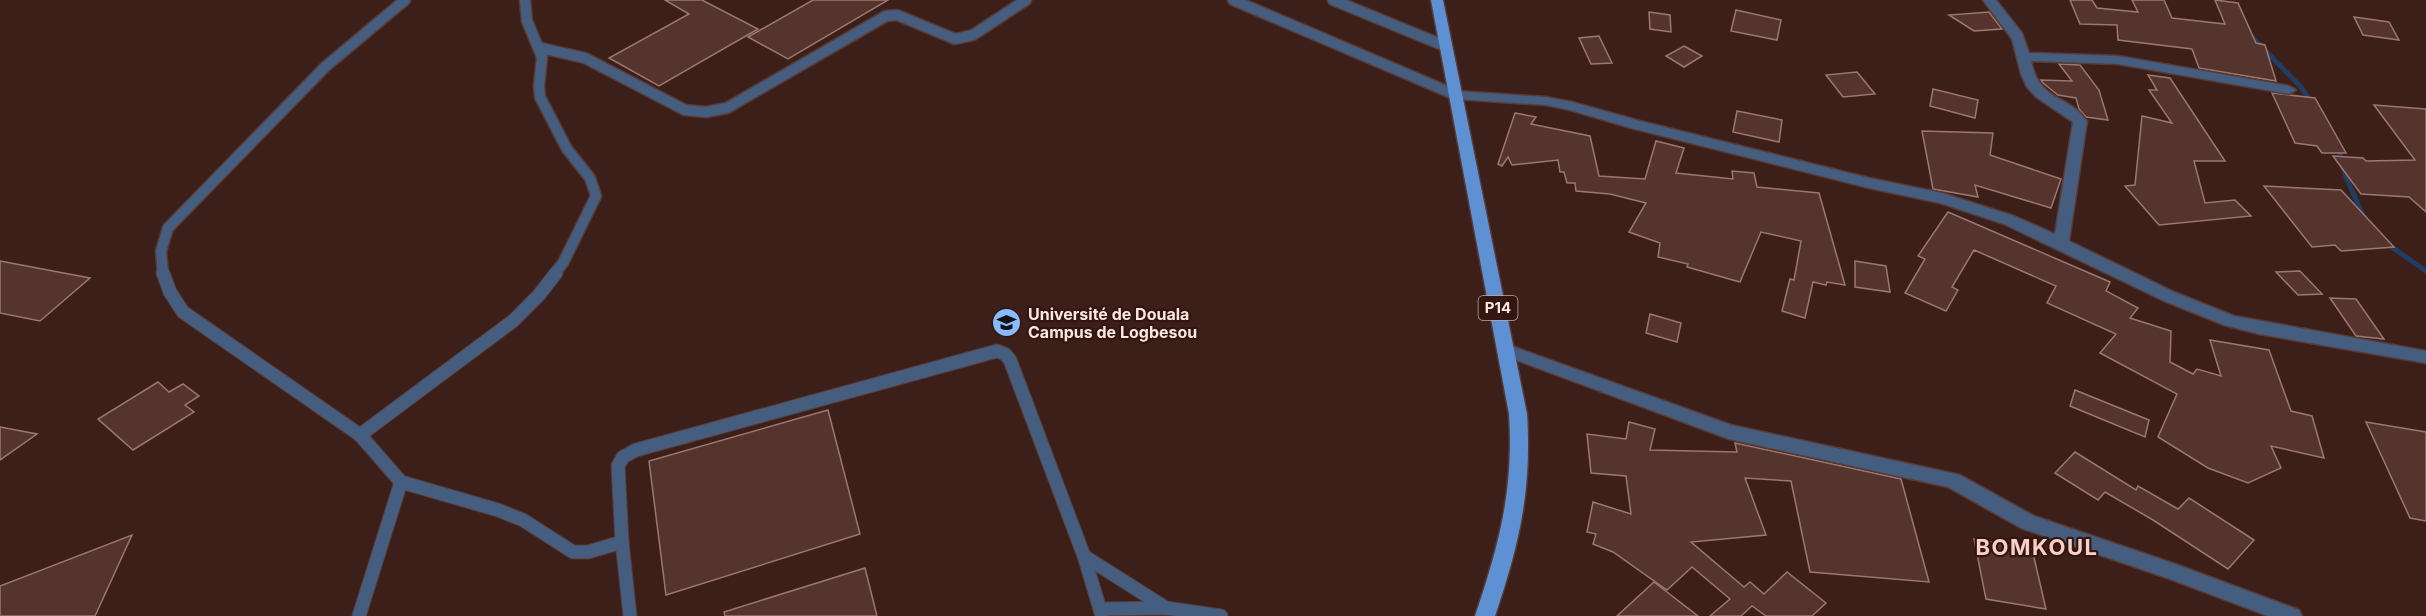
<svg xmlns="http://www.w3.org/2000/svg" width="2426" height="616" font-family="Inter,sans-serif">
<rect width="100%" height="100%" fill="#3d1f1a"/>
<g fill="none" stroke-linecap="round" stroke-linejoin="round">
<g stroke="#203d64" stroke-width="5">
<polyline points="2251,36 2300,86 2313,104"/>
<polyline points="2338,146 2346,177 2364,218"/>
<polyline points="2386,243 2426,271"/>
</g>
</g>
<g fill="#54342d" stroke="#9c776f" stroke-width="1.5">
<polygon points="665,0 702,0 758,29 659,86 609,58 689,14"/>
<polygon points="813,0 888,0 788,59 748,37"/>
<polygon points="2070,0 2092,0 2097,8 2138,12 2132,0 2164,0 2172,18 2225,24 2215,0 2238,3 2256,43 2265,45 2276,81 2199,68 2192,49 2118,40 2117,25 2080,24"/>
<polygon points="1736,10 1781,20 1777,40 1731,31"/>
<polygon points="1649,12 1670,15 1671,32 1650,29"/>
<polygon points="1989,12 2002,29 1974,31 1949,15"/>
<polygon points="2354,17 2389,22 2399,40 2363,35"/>
<polygon points="1599,36 1612,63 1591,64 1579,38"/>
<polygon points="1684,46 1702,56 1684,67 1666,56"/>
<polygon points="2059,64 2080,65 2099,90 2108,120 2086,117 2079,109 2076,98 2058,95 2043,83 2041,80 2072,81"/>
<polygon points="1857,72 1875,94 1843,97 1826,75"/>
<polygon points="2148,75 2170,78 2225,161 2194,161 2205,203 2235,200 2251,216 2159,225 2125,186 2135,185 2142,116 2172,123 2149,90 2157,90"/>
<polygon points="1933,89 1978,100 1975,118 1930,106"/>
<polygon points="2272,93 2315,98 2346,153 2322,153 2317,146 2295,143"/>
<polygon points="2374,105 2426,109 2426,212 2409,197 2361,194 2333,156 2363,158 2366,161 2415,160"/>
<polygon points="1737,111 1782,120 1779,142 1733,132"/>
<polygon points="1515,113 1536,117 1531,124 1590,136 1599,176 1645,179 1656,141 1684,148 1676,173 1733,179 1732,171 1754,173 1757,187 1819,193 1845,285 1827,282 1826,285 1813,282 1805,318 1782,311 1790,279 1794,280 1801,241 1761,232 1740,282 1687,267 1688,264 1658,257 1660,243 1629,232 1646,203 1610,194 1576,191 1575,183 1567,183 1564,172 1560,172 1558,160 1512,165 1508,157 1502,166 1498,164"/>
<polygon points="1922,131 1993,133 1990,155 2061,179 2051,208 1975,185 1978,197 1933,189"/>
<polygon points="2264,186 2341,190 2394,247 2341,251 2335,245 2312,247"/>
<polygon points="1948,212 2110,282 2106,291 2138,308 2130,318 2171,331 2170,362 2193,374 2197,369 2221,376 2210,340 2269,350 2291,411 2312,416 2324,458 2271,446 2281,468 2248,483 2208,468 2158,437 2177,394 2100,353 2116,334 2047,303 2056,286 1974,250 1952,287 1958,290 1946,311 1905,293 1925,259 1918,256"/>
<polygon points="0,261 90,278 40,321 0,313"/>
<polygon points="1855,261 1886,266 1890,292 1855,287"/>
<polygon points="2300,271 2322,294 2298,295 2276,272"/>
<polygon points="2330,298 2356,299 2384,339 2356,336"/>
<polygon points="1650,314 1681,323 1677,342 1646,333"/>
<polygon points="158,382 169,392 183,384 199,396 185,405 194,412 133,450 98,419"/>
<polygon points="2075,390 2149,420 2145,437 2070,406"/>
<polygon points="828,410 860,534 666,595 649,461"/>
<polygon points="1629,422 1655,429 1650,450 1737,452 1735,443 1901,479 1929,582 1810,572 1791,481 1745,478 1766,535 1691,542 1744,587 1750,582 1764,594 1787,572 1826,603 1812,616 1766,616 1752,606 1741,616 1710,616 1730,599 1692,567 1667,590 1613,552 1593,544 1596,534 1587,532 1593,502 1631,514 1626,476 1591,473 1587,434 1626,439"/>
<polygon points="2366,422 2426,432 2426,521 2410,518"/>
<polygon points="0,427 37,434 0,460"/>
<polygon points="2075,452 2136,490 2138,486 2178,509 2189,498 2254,540 2228,569 2153,520 2105,492 2098,500 2055,473"/>
<polygon points="132,535 95,616 0,616 0,586"/>
<polygon points="1974,539 2032,549 2046,609 1986,599"/>
<polygon points="865,568 877,616 725,616 724,612"/>
<polygon points="1654,582 1698,616 1617,616"/>
</g>
<g fill="none" stroke-linecap="round" stroke-linejoin="round">
<defs>
<g id="service-far1">
<polyline points="525,0 527,21 542,57 539,86 540,97 567,149 590,178 596,196 563,263 554,274"/>
<polyline points="1233,0 1456,95"/>
<polyline points="1333,0 1445,46"/>
<polyline points="541,48 585,58 685,110 706,112 727,108 886,16 897,15 955,39 973,35 1026,0"/>
<polyline points="163,274 161,251 168,228 325,67 405,0"/>
</g>
<g id="service">
<polyline points="163,273 170,292 183,312 360,435 401,482 498,510 523,520 573,552 588,552 622,542"/>
<polyline points="360,435 513,321 539,295 556,273"/>
<polyline points="1084,556 1166,608"/>
<polyline points="1100,609 1166,608 1221,616"/>
<polyline points="359,616 401,482"/>
<polyline points="630,616 622,542 618,466 623,457 636,450 997,351 1005,354 1010,360 1084,556 1102,616"/>
</g>
<g id="minor">
<path d="M1983,0H1996L2022,33L2029,53L2118,56L2289,86L2296,90L2289,94L2118,64L2031,61C2040,103 2067,93 2087,121L2069,241L2174,292L2234,316L2426,351V363L2259,334L2224,325L2162,300L2004,224L1940,203L1869,188L1631,128L1570,110L1546,105L1456,99L1449,95L1456,91L1546,97L1572,102L1640,121L1869,178L1942,193L2014,216L2055,234L2073,122L2036,97L2027,87L2021,74L2012,39Z"/>
<polygon points="1506,344 1731,425 1960,475 2034,516 2175,564 2299,610 2302,616 2268,616 2170,579 2021,528 1948,487 1729,439 1500,354 1498,350 1500,346"/>
</g>
<path id="primary" d="M1431,0H1443L1527,414C1532,490 1519,545 1495,616H1475C1499,545 1514,490 1509,414Z"/>
</defs>
<use href="#service-far1" stroke="#583b36" stroke-width="13"/>
<use href="#service" stroke="#583b36" stroke-width="15"/>
<use href="#minor" stroke="#583b36" stroke-width="3"/>
<use href="#primary" stroke="#583b36" stroke-width="3"/>
<use href="#service-far1" stroke="#455e7f" stroke-width="10"/>
<use href="#service" stroke="#455e7f" stroke-width="13"/>
<use href="#minor" fill="#455e7f" fill-rule="evenodd"/>
<use href="#primary" fill="#5e91d4" fill-rule="evenodd"/>
</g>
<defs>
<symbol id="university-disc" viewBox="-11 -11 22 22"><circle r="9.5" fill="#89bafc" stroke="#331610"/><path d="M0-5L7-2L0 1L-7-2ZM-4 1L0 2.5L4 1V4Q0 6-4 4Z" fill="#111"/></symbol>
</defs>
<g fill-rule="evenodd">
<use href="#university-disc" x="990" y="306" width="33" height="33"/>
</g>
<g text-anchor="middle" stroke-width="4.5" stroke-linejoin="round" paint-order="stroke">
<rect fill="#331610" stroke="#c0a8a3" stroke-width="1.5" x="1478.5" y="296" width="39" height="24" rx="4.5"/>
<g font-size="15" font-weight="bold" fill="#fce7e2">
<text x="1498" y="313">P14</text>
</g>
<g font-size="16" font-weight="bold" fill="#fce7e2" stroke="#331610" text-anchor="start">
<text x="1028" y="320">Université de Douala<tspan x="1028" dy="18">Campus de Logbesou</tspan></text>
</g>
<g font-size="22" font-weight="bold" letter-spacing="1.5" fill="#f9cfc7" stroke="#331610">
<text x="2037" y="555">BOMKOUL</text>
</g>
</g>
</svg>
